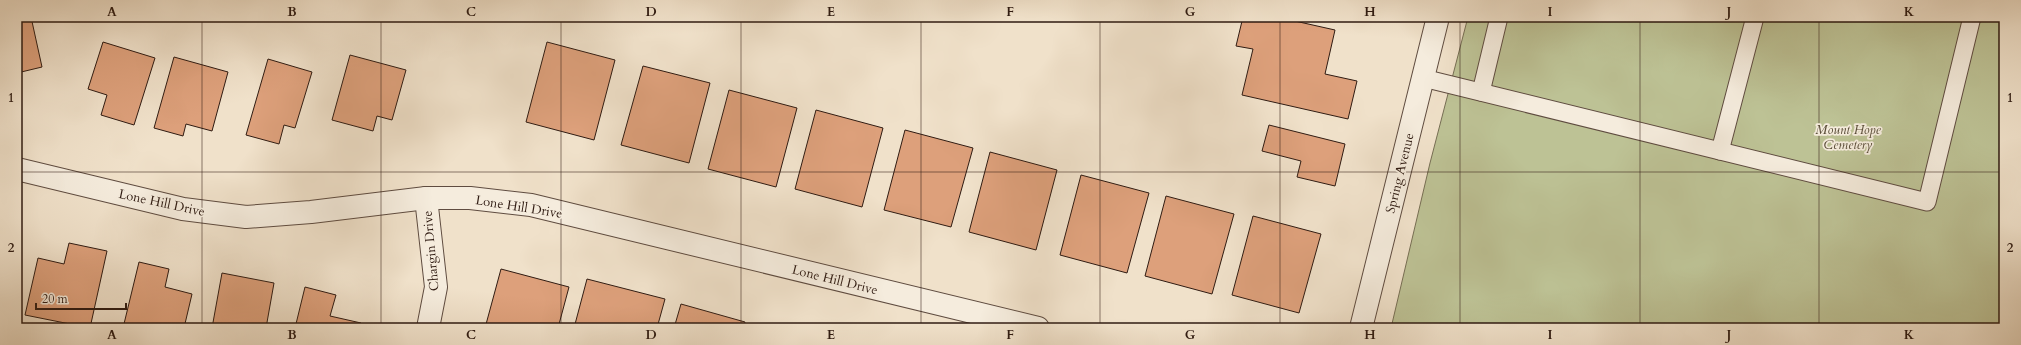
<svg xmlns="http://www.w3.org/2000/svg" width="2021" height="345" font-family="Cardo,serif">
<rect width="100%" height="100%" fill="#f0e1ca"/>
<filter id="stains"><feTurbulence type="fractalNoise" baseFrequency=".005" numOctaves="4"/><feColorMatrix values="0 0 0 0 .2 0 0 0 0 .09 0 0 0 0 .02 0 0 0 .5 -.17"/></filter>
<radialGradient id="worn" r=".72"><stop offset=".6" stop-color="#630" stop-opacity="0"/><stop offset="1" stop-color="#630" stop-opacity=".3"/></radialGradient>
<polygon fill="#bdc295" stroke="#766e54" points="1468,17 2004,17 2004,328 1391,328 1430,163"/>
<g fill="#dda07b" stroke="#2f1b12">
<polygon points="17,17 31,17 42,67 17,73"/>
<polygon points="57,17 72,17 71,20"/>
<polygon points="1243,17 1277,17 1335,30 1325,74 1357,81 1348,119 1242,95 1253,49 1236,46"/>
<polygon points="103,42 155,58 134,125 101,115 107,95 88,89"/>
<polygon points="547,42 615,60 594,140 526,122"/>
<polygon points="350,55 406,70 392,120 377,116 373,131 332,120"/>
<polygon points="174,57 228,72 212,131 186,124 183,136 154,128"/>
<polygon points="268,59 312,72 295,128 284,125 279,144 246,135"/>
<polygon points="643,66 710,83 689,163 621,145"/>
<polygon points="729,90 797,108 776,187 708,169"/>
<polygon points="816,110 883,128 862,207 795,189"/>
<polygon points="1269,125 1345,144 1335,186 1297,177 1301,161 1262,151"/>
<polygon points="905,130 973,148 951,227 884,210"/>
<polygon points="990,152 1057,170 1036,250 969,232"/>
<polygon points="1081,175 1149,193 1127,273 1060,255"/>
<polygon points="1166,196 1234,214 1212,294 1145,276"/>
<polygon points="1253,216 1321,234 1299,313 1232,295"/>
<polygon points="69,243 107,251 90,328 25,315 38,258 64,264"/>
<polygon points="139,262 169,269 165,287 192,294 184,328 123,328"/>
<polygon points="501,269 569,287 558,328 485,328"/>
<polygon points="222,273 274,283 266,328 212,328"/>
<polygon points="587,279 665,299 657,328 574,328"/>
<polygon points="305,287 336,295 330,316 361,323 360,328 295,328"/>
<polygon points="681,304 745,322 744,328 674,328"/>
<polygon points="766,324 781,328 764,328"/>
</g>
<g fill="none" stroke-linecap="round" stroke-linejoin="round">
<defs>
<g id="lane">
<polyline points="1423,78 1927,202 1972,17"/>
<polyline points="1481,92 1499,17"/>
<polyline points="1720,151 1755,17"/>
</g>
<g id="street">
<polyline points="17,169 183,209 246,217 311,212 426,198 470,198 531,205 1038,328"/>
<polyline points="426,198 436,287 428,328"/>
<polyline points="1361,328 1438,17"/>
</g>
</defs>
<use href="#lane" stroke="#5f4c40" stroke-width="19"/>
<use href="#street" stroke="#5f4c40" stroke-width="24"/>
<use href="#lane" stroke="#f5ecdd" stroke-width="17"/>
<use href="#street" stroke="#f5ecdd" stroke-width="22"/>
</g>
<path fill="none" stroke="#2f1b12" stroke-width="1" stroke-opacity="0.55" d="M202,17V328M381,17V328M561,17V328M741,17V328M921,17V328M1100,17V328M1280,17V328M1460,17V328M1640,17V328M1819,17V328M17,172H2004"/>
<g text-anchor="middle" stroke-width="3.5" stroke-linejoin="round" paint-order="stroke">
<g font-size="13" font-style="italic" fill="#5a4d39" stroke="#f5ecdd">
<text x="1848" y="134">Mount Hope<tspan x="1848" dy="15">Cemetery</tspan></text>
</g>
<g font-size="13" fill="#2f1b12" stroke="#f5ecdd">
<text transform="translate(1399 173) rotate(-76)" y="5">Spring Avenue</text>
<text transform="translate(162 202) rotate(12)" y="5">Lone Hill Drive</text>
<text transform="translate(519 206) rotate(9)" y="5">Lone Hill Drive</text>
<text transform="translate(430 251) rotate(-95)" y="5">Chargin Drive</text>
<text transform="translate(835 279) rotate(14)" y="5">Lone Hill Drive</text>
</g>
</g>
<rect width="2021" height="345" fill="none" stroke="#f0e1ca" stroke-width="44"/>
<path d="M36 303v6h90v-6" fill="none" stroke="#2f1b12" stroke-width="2"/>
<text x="42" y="303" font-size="12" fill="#2f1b12" stroke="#f5ecdd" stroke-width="3" paint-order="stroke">20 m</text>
<rect x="22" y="22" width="1977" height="301" fill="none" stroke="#2f1b12" stroke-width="1.5"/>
<g font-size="13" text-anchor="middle" font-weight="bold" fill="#2f1b12">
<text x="112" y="16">A</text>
<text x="292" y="16">B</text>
<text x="471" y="16">C</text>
<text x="651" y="16">D</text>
<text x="831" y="16">E</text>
<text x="1010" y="16">F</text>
<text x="1190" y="16">G</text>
<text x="1370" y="16">H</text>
<text x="1550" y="16">I</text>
<text x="1729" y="16">J</text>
<text x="1909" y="16">K</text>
<text x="11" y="102">1</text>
<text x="2010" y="102">1</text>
<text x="11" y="252">2</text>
<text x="2010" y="252">2</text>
<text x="112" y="339">A</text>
<text x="292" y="339">B</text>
<text x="471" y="339">C</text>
<text x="651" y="339">D</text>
<text x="831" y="339">E</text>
<text x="1010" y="339">F</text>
<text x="1190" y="339">G</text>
<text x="1370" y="339">H</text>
<text x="1550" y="339">I</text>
<text x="1729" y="339">J</text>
<text x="1909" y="339">K</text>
</g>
<rect width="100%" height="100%" filter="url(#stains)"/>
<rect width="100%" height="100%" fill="url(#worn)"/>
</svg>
